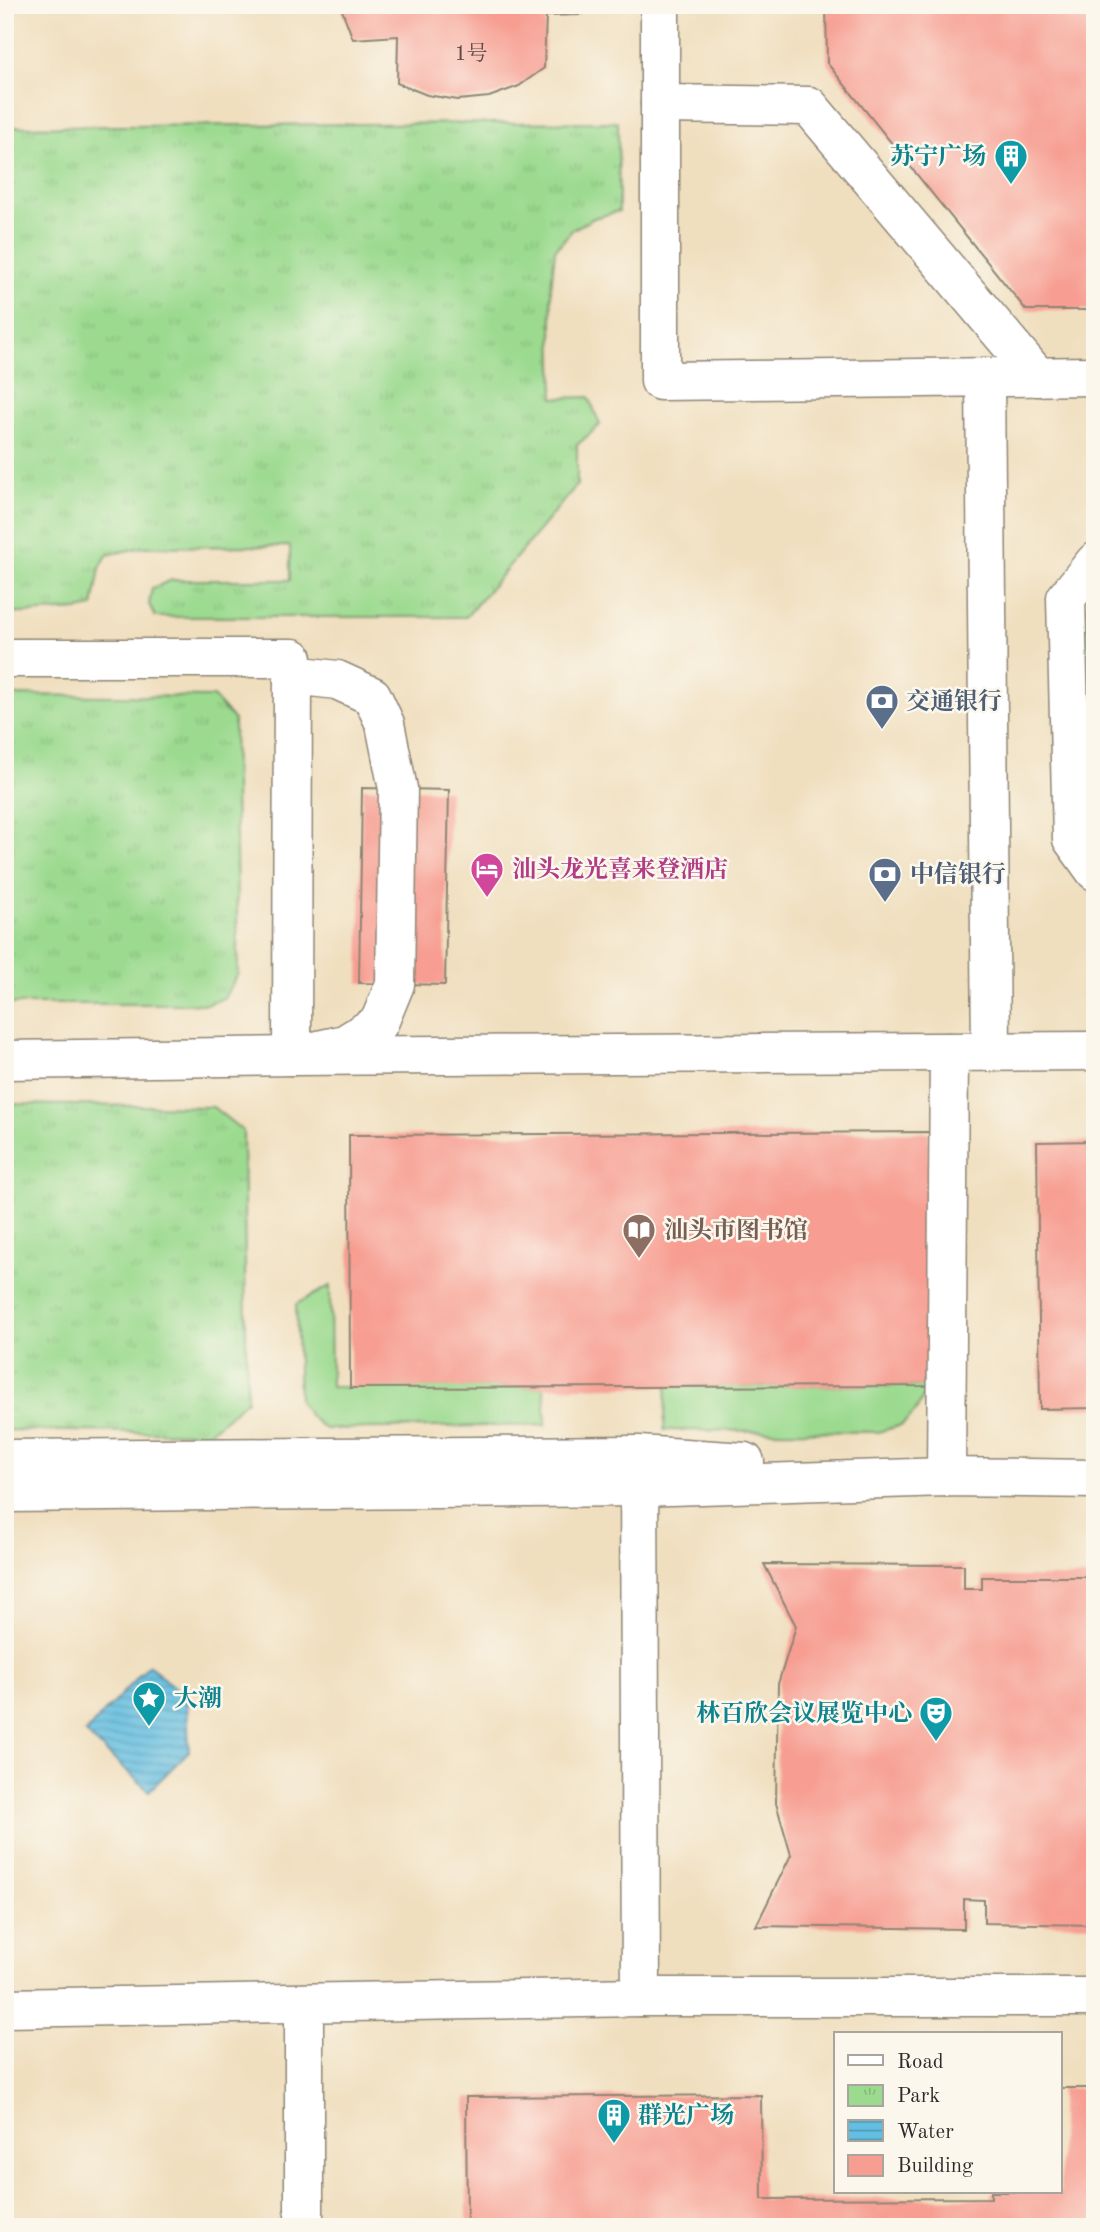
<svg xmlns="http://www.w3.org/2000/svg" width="1100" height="2232" font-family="'Old Standard TT','Noto Serif SC',serif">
<defs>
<pattern id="park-tufts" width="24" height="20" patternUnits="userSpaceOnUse" patternTransform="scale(1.75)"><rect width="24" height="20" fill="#9bda8f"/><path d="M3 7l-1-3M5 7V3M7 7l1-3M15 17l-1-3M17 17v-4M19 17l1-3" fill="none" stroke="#86bb7c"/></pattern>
<pattern id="water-rules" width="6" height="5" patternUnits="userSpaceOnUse" patternTransform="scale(1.75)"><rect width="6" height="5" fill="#63bee1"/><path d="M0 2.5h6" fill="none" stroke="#529bb7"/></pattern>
</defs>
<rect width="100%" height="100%" fill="#fbf7ec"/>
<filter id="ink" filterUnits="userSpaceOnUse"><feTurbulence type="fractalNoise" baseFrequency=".0143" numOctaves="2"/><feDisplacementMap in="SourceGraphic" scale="14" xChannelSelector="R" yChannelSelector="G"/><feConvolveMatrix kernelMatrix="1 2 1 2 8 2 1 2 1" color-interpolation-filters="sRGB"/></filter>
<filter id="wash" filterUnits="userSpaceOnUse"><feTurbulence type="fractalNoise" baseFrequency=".00686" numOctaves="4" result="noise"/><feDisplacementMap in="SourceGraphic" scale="28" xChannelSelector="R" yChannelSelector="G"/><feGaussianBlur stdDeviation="1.57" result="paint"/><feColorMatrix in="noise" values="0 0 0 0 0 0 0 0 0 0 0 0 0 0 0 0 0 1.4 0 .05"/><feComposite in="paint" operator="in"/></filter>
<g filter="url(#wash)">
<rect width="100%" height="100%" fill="#f0dfbf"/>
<g fill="#9bda8f" stroke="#63825d" stroke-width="2">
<polygon points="330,1286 331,1387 544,1387 546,1425 325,1429 311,1417 299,1401 296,1304"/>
<polygon points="667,1386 929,1386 916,1411 902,1425 878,1432 664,1430"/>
</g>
<g fill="url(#park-tufts)" stroke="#63825d" stroke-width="2">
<polygon points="618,122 619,211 594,218 573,229 555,250 551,288 554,398 589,397 600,425 577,445 577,485 466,617 155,617 149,604 152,588 172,580 290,580 290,546 143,547 107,555 100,568 93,607 78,610 5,614 5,127"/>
<polygon points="1095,596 1095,829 1083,814 1083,612"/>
<polygon points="5,695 213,697 234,720 238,974 224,998 207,1004 5,1004"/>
<polygon points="5,1104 213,1107 243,1131 247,1400 208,1433 5,1430"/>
</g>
<polygon fill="url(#water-rules)" stroke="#477486" stroke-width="2" points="149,1665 187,1699 189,1751 149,1791 85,1733"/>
<g id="blocks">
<g fill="#f79d91">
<polygon points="340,5 581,5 579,15 546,16 544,68 519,86 489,97 458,100 427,95 397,83 398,36 353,39"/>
<polygon points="826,5 1095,5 1095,310 1026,310 827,63"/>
<polygon points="362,788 449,790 445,985 359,983"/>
<polygon points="929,1132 929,1386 350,1388 349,1135"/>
<polygon points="1095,1141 1095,1408 1040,1409 1037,1142"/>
<polygon points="764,1564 964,1565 964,1589 982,1589 982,1577 1095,1577 1095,1925 984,1923 984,1900 964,1899 964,1929 756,1926 791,1855 776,1803 778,1684 796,1626"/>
<polygon points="1060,2088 1095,2088 1095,2227 467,2227 466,2097 761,2095 762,2199 991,2198 991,2192 1060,2192"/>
</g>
</g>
</g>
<g filter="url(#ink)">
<use href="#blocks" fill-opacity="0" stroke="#8e8575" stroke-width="2"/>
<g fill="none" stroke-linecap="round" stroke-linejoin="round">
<defs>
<g id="minor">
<polyline points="660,5 660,381 1095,376"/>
<polyline points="660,104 809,106 1038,377"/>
<polyline points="985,377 991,1052"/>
<polyline points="1095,562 1066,598 1072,839 1095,871"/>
<polyline points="5,658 293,658 292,1056 345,1044 379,1023 395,984 398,789 385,724 372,696 337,680 293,675"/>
<polyline points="5,1060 292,1056 1095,1051"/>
<polyline points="5,1459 639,1455 745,1462"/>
<polyline points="639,1464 641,1997"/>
<polyline points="946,1477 949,1052"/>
<polyline points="5,1493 639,1487 946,1477 1095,1479"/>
<polyline points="304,2003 304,2227"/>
<polyline points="5,2008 641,1997 1095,1997"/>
</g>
</defs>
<use href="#minor" stroke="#8e8575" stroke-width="41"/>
<use href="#minor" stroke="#fff" stroke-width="38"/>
</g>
</g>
<defs>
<symbol id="building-pin" viewBox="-11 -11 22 30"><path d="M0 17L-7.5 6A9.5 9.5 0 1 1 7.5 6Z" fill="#0f9aa8" stroke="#fbf7ec"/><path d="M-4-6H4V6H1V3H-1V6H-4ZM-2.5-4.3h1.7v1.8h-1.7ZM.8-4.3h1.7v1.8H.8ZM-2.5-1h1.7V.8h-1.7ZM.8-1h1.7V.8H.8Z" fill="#fff"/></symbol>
<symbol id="bank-pin" viewBox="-11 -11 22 30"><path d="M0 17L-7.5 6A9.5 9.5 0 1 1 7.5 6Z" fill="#5c6f8a" stroke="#fbf7ec"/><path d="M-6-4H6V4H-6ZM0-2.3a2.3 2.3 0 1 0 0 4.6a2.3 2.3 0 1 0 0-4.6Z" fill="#fff"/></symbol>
<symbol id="hotel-pin" viewBox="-11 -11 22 30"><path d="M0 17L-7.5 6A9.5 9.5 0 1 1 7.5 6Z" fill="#d1479c" stroke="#fbf7ec"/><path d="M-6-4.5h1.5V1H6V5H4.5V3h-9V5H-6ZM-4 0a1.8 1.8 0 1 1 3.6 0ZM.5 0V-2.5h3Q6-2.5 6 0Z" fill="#fff"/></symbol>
<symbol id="library-pin" viewBox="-11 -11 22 30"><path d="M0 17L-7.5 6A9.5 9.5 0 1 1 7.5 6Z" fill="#8d6e63" stroke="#fbf7ec"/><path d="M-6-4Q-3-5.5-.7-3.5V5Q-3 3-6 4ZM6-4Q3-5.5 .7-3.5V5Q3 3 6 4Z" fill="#fff"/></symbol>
<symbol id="sight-pin" viewBox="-11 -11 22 30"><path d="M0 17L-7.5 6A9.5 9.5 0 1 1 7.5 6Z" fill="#0f9aa8" stroke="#fbf7ec"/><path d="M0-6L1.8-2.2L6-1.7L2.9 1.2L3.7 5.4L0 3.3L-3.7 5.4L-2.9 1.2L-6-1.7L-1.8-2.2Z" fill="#fff"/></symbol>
<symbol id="theatre-pin" viewBox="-11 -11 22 30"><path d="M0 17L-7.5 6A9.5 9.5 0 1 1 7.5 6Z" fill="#0f9aa8" stroke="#fbf7ec"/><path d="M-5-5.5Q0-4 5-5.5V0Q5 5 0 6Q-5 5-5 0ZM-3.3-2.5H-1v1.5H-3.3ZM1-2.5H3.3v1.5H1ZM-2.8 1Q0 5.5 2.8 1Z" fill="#fff"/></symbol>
</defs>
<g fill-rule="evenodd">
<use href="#building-pin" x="992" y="137" width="38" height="52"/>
<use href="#bank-pin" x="863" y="682" width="38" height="52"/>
<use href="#hotel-pin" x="468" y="850" width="38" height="52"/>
<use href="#bank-pin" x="866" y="855" width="38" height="52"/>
<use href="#library-pin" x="620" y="1211" width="38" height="52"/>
<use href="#sight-pin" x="130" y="1679" width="38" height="52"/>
<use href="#theatre-pin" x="917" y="1694" width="38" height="52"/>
<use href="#building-pin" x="595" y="2096" width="38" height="52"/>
</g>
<g text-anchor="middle" stroke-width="5" stroke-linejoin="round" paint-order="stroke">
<g font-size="21" fill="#5e4844">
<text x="471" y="60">1号</text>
</g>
<g font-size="24" font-weight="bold" fill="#0d838f" stroke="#fbf7ec" text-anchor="end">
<text x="986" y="164">苏宁广场</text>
<text x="174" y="1706" text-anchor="start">大潮</text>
<text x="912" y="1721">林百欣会议展览中心</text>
<text x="638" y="2123" text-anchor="start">群光广场</text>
</g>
<g font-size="24" font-weight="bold" fill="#4e5e75" stroke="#fbf7ec" text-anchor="start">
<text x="906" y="709">交通银行</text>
<text x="910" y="882">中信银行</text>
</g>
<g font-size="24" font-weight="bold" fill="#b23c85" stroke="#fbf7ec" text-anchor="start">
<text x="512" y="877">汕头龙光喜来登酒店</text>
</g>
<g font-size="24" font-weight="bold" fill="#785e54" stroke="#fbf7ec" text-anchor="start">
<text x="664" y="1238">汕头市图书馆</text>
</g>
</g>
<rect width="1100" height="2232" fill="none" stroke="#fbf7ec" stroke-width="28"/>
<rect x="834" y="2032" width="228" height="161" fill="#fbf7ec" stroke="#a8a59f" stroke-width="2"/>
<rect x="848" y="2055" width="35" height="10" fill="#ffffff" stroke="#a8a59f" stroke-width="2"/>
<text x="897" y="2068" font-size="21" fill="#2b2b2b">Road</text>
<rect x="848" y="2085" width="35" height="21" fill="url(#park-tufts)" stroke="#a8a59f" stroke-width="2"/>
<text x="897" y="2102" font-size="21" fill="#2b2b2b">Park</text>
<rect x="848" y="2120" width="35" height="21" fill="url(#water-rules)" stroke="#a8a59f" stroke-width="2"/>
<text x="897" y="2138" font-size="21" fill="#2b2b2b">Water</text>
<rect x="848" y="2155" width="35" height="21" fill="#f79d91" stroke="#a8a59f" stroke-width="2"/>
<text x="897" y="2172" font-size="21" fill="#2b2b2b">Building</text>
</svg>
